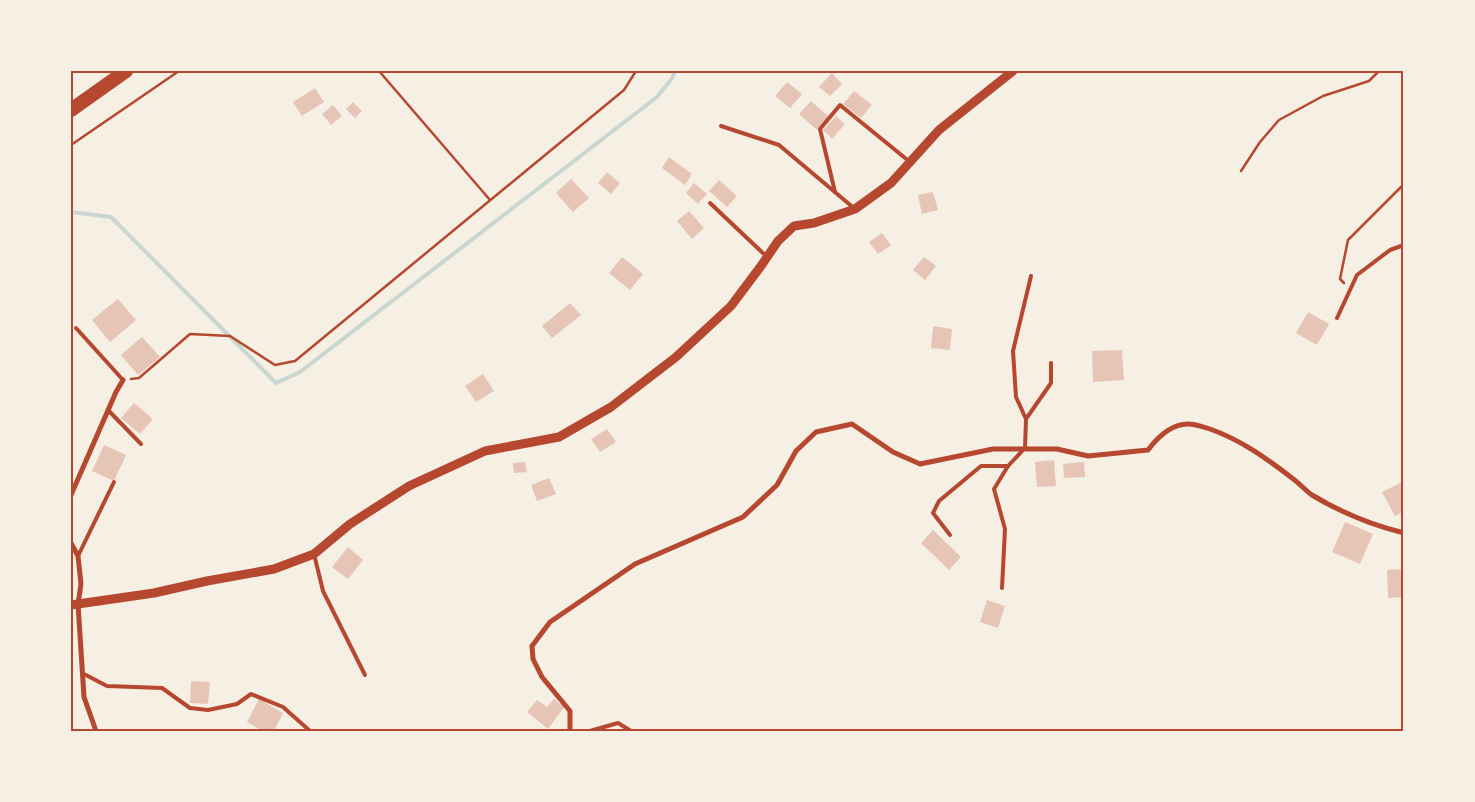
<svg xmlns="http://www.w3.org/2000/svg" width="1475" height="802" font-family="'Space Grotesk',sans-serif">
<rect width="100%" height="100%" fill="#f6efe4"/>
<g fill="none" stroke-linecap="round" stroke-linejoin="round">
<polyline stroke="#c9d6d2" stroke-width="4" points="71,212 111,217 276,383 300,372 657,97 673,77 674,71"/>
</g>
<g fill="#e6c5b7">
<polygon points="832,73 842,84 830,96 819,87"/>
<polygon points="787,82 802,94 790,108 775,96"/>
<polygon points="315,88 324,102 302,116 293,102"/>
<polygon points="854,91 872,105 861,118 843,104"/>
<polygon points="811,101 829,117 817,130 799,114"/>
<polygon points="353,102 362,111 355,118 346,109"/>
<polygon points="333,105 342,116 331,125 322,114"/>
<polygon points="836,116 845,124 832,139 823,130"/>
<polygon points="669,157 692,174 685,185 662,168"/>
<polygon points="607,172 620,183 611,194 598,183"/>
<polygon points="571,179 589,198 573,212 556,193"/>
<polygon points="719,180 737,196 727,207 709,191"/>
<polygon points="694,183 707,194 698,204 686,193"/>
<polygon points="933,192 938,210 922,214 918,195"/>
<polygon points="689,211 704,228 692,239 677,221"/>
<polygon points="882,233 891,245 878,254 869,242"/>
<polygon points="622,257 643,274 630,290 609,273"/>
<polygon points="924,257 936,266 925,280 913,270"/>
<polygon points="118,299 136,320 110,342 92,320"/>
<polygon points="570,303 581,315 552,338 542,326"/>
<polygon points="1308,312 1329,324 1317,345 1296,333"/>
<polygon points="933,326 952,329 950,350 931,348"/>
<polygon points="142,337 160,357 138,375 121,355"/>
<polygon points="1122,350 1124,380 1093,382 1092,351"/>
<polygon points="483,374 494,391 476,402 465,386"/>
<polygon points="134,403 153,419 140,434 121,418"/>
<polygon points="607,429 616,442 600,452 591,439"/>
<polygon points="104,445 126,455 114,481 92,471"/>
<polygon points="1054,460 1056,486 1037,487 1035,462"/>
<polygon points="525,462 527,472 514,473 513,463"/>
<polygon points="1084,462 1085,477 1064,478 1063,464"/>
<polygon points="549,478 556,494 537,501 531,485"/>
<polygon points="1404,481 1404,511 1395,516 1382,492"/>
<polygon points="1345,522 1373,534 1360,564 1332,552"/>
<polygon points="933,530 961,557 949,570 921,543"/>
<polygon points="348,547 363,560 348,579 332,567"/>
<polygon points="1404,569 1404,597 1388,598 1387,570"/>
<polygon points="987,600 1005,606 998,628 980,622"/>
<polygon points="191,681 210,682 208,704 190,703"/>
<polygon points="259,699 283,713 274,731 263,731 247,722"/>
<polygon points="554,699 564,707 548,729 527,712 537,700 547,707"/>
</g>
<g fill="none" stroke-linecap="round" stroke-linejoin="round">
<g stroke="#b5482f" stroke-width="2.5">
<polyline points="379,71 490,200"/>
<polyline points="71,145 179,71"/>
<polyline points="1241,171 1260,142 1279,120 1323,96 1369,81 1379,71"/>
<polyline points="1344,283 1340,279 1348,240 1404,184"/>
<polyline points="131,379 139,378 190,334 230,336 275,365 295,361 624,90 636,71"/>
</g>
<g stroke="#b5482f" stroke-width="4">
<polyline points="721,126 779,145 855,209"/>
<polyline points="835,192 820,129 840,105 910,162"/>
<polyline points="710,203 766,256"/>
<polyline points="1337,318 1357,275 1390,250 1404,245"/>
<polyline points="76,328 123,380"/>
<polyline points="108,410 141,444"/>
<polyline points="1026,419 1016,397 1013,351 1031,276"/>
<polyline points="950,535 933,513 939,501 981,466 1008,466"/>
<polyline points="314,554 323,591 365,675"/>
<polyline points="78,556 114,482"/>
<polyline points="1002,588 1005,529 994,489 1008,466 1025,448 1026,419 1051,383 1051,363"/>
<polyline points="82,673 107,686 162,688 190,708 208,710 237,704 251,694 283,707 310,731"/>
<polyline points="590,731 618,723 631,731"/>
</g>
<g stroke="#b5482f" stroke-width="5">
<polyline points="71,495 116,392 123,380"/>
<polyline points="71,543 78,556 81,584 78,604 84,697 96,731"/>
<path d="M570,731V711L542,677L533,659L532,646L550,622L635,564L743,517L777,485L796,451L816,432L852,424L893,452L920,464L993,449H1057L1088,456L1148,450C1157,438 1171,424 1188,424C1195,424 1204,427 1210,429C1241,440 1266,458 1292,478C1299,483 1305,490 1312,495C1340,512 1372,525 1404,533"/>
</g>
<polyline stroke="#b5482f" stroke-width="9" points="71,605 154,593 207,581 274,569 314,554 350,524 409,486 485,451 559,437 611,407 676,357 731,306 761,266 778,241 794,226 814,223 855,209 891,183 939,130 1013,71"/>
<polyline stroke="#b5482f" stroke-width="14" points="71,110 126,71"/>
</g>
<rect width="1475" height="802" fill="none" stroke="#f6efe4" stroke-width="145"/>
<rect x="72" y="72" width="1330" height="658" fill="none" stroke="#b5482f" stroke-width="2"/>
</svg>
